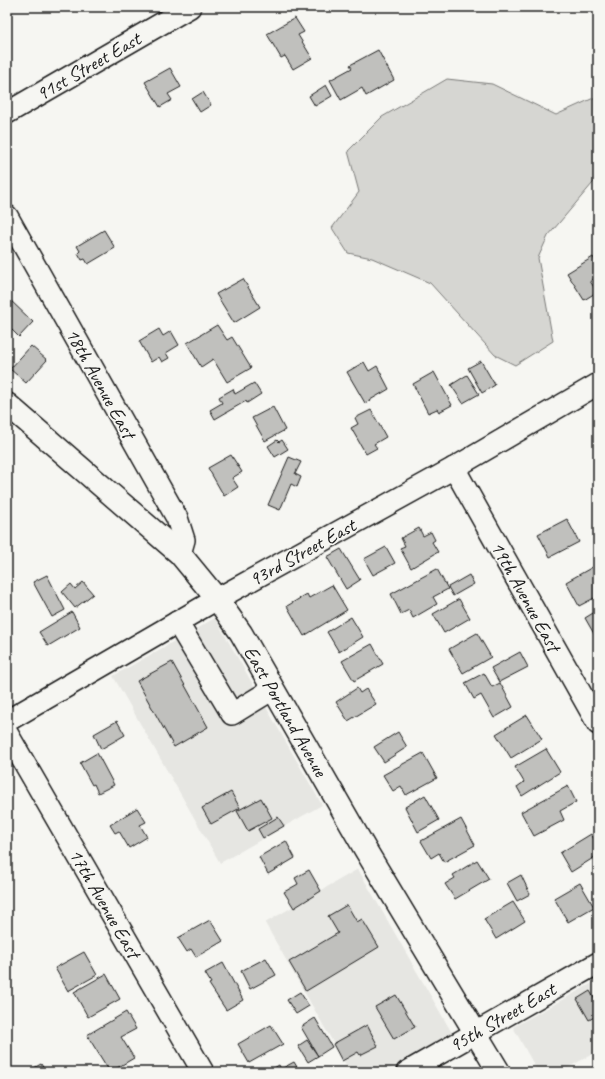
<svg xmlns="http://www.w3.org/2000/svg" width="605" height="1079" font-family="Caveat,sans-serif">
<rect width="100%" height="100%" fill="#f6f6f2"/>
<filter id="ink" filterUnits="userSpaceOnUse"><feTurbulence type="fractalNoise" baseFrequency=".025" numOctaves="2"/><feDisplacementMap in="SourceGraphic" scale="8" xChannelSelector="R" yChannelSelector="G"/><feConvolveMatrix kernelMatrix="1 2 1 2 8 2 1 2 1" color-interpolation-filters="sRGB"/></filter>
<g filter="url(#ink)">
<g fill="#e6e6e2">
<polygon points="215,618 322,805 220,863 113,676"/>
<polygon points="358,869 452,1033 384,1072 350,1072 265,923"/>
<polygon points="598,980 598,1051 560,1072 538,1072 513,1027"/>
</g>
<polygon fill="#d6d6d2" stroke="#797977" points="447,79 492,84 556,115 598,96 598,177 548,236 538,258 553,341 515,365 495,355 430,283 372,258 348,253 332,228 359,192 348,151 382,117"/>
<g fill="#c0c0bd" stroke="#1c1c1c">
<polygon points="295,18 304,32 298,35 312,58 293,69 285,56 281,58 267,34"/>
<polygon points="378,50 394,80 366,96 362,88 341,100 330,80 352,68 350,65"/>
<polygon points="170,68 181,87 168,94 172,100 160,107 145,82"/>
<polygon points="326,85 332,96 315,106 309,96"/>
<polygon points="203,92 211,105 200,112 192,99"/>
<polygon points="104,230 115,248 88,264 85,259 82,260 78,253 80,251 77,246"/>
<polygon points="593,257 598,265 598,276 590,281 597,292 584,300 567,273"/>
<polygon points="243,279 260,307 234,323 216,294"/>
<polygon points="7,297 33,322 19,337 7,325 11,320 7,316"/>
<polygon points="217,325 227,340 232,337 251,368 227,382 213,359 201,367 187,343"/>
<polygon points="159,329 163,336 171,331 179,345 166,353 169,358 162,362 159,357 151,362 139,341"/>
<polygon points="31,346 47,360 26,383 10,369"/>
<polygon points="481,361 495,385 482,393 468,368"/>
<polygon points="364,362 369,371 377,366 389,389 365,403 347,372"/>
<polygon points="434,372 452,405 439,412 437,409 428,413 413,384"/>
<polygon points="467,375 479,394 463,403 451,385"/>
<polygon points="254,383 261,394 247,403 246,401 215,419 210,410 222,403 219,397 233,389 235,394"/>
<polygon points="273,407 285,430 265,441 252,418"/>
<polygon points="371,410 386,437 374,444 377,448 366,454 351,428 358,424 355,418"/>
<polygon points="277,440 279,442 282,440 288,449 275,457 268,446"/>
<polygon points="231,455 242,472 232,478 238,487 224,496 208,468"/>
<polygon points="289,457 301,462 295,474 301,477 297,487 291,484 280,510 268,505"/>
<polygon points="567,519 579,542 550,557 538,534"/>
<polygon points="419,528 423,536 431,532 435,540 432,542 438,552 411,568 400,548 405,546 401,538"/>
<polygon points="386,547 395,563 373,575 364,559"/>
<polygon points="341,549 360,580 346,589 327,557"/>
<polygon points="598,564 598,596 579,606 566,582"/>
<polygon points="437,569 448,589 433,597 437,604 413,618 409,610 401,614 391,594"/>
<polygon points="47,575 65,610 52,617 33,582"/>
<polygon points="469,575 474,584 453,596 448,587"/>
<polygon points="83,582 93,594 75,608 62,592 71,584 75,589"/>
<polygon points="332,585 347,610 304,636 287,606 307,594 309,598"/>
<polygon points="459,599 470,618 444,633 433,614"/>
<polygon points="598,610 598,639 597,639 585,618"/>
<polygon points="72,612 80,627 48,646 39,632"/>
<polygon points="351,617 363,637 339,652 327,632"/>
<polygon points="477,633 491,657 463,673 449,649"/>
<polygon points="372,644 383,664 354,681 342,661"/>
<polygon points="520,652 528,667 499,682 491,668"/>
<polygon points="172,662 208,727 174,747 137,681"/>
<polygon points="484,673 492,687 500,683 513,707 494,718 481,695 474,699 465,683"/>
<polygon points="357,688 360,693 366,689 376,704 348,721 336,702"/>
<polygon points="527,715 542,739 511,758 496,734"/>
<polygon points="117,721 125,735 101,749 94,734"/>
<polygon points="398,732 407,747 384,762 374,747"/>
<polygon points="546,749 560,772 522,796 517,787 524,782 515,767"/>
<polygon points="97,753 114,785 98,793 94,784 92,785 80,763"/>
<polygon points="423,753 437,778 406,795 401,786 393,791 383,775"/>
<polygon points="568,786 576,802 560,811 564,820 534,836 521,812"/>
<polygon points="231,792 240,808 211,824 202,808"/>
<polygon points="425,795 439,820 418,832 405,807"/>
<polygon points="261,798 272,818 248,831 237,811"/>
<polygon points="137,808 146,822 140,825 147,837 129,848 119,831 115,833 110,825"/>
<polygon points="278,817 284,826 263,838 258,829"/>
<polygon points="461,819 475,845 444,862 439,853 431,858 421,841"/>
<polygon points="591,834 598,845 598,855 571,872 560,853"/>
<polygon points="286,841 295,858 268,874 259,857"/>
<polygon points="477,860 489,879 455,899 445,884 455,878 453,875"/>
<polygon points="309,870 321,891 294,908 284,892 298,884 295,878"/>
<polygon points="521,875 530,894 517,901 507,883"/>
<polygon points="580,883 594,907 568,922 554,898"/>
<polygon points="513,902 525,921 496,939 484,919"/>
<polygon points="347,905 357,922 362,919 379,947 306,991 289,962 338,933 328,916"/>
<polygon points="210,920 223,941 196,957 191,949 187,952 178,938"/>
<polygon points="84,952 97,975 68,991 55,968"/>
<polygon points="266,958 276,975 250,989 241,971"/>
<polygon points="223,963 243,1000 226,1010 209,984 211,983 205,973"/>
<polygon points="106,974 120,999 88,1017 74,992"/>
<polygon points="590,991 598,1005 598,1015 589,1020 577,999"/>
<polygon points="300,992 309,1006 296,1014 287,1000"/>
<polygon points="396,995 415,1027 394,1039 375,1007"/>
<polygon points="126,1012 136,1029 121,1037 134,1058 110,1072 87,1035"/>
<polygon points="315,1018 332,1047 318,1056 301,1027"/>
<polygon points="271,1025 283,1044 249,1063 238,1044"/>
<polygon points="367,1025 378,1046 360,1055 358,1052 342,1061 333,1044"/>
<polygon points="307,1040 318,1056 308,1062 298,1046"/>
<polygon points="294,1062 300,1072 267,1072 279,1065 281,1069"/>
<polygon points="41,1064 46,1072 31,1072 30,1070"/>
</g>
<g fill="none" stroke-linecap="round" stroke-linejoin="round">
<defs>
<g id="minor">
<polyline points="7,113 190,7"/>
<polyline points="7,216 177,518 184,540 180,554"/>
<polyline points="454,468 598,724"/>
<polyline points="177,622 232,714 273,689"/>
<polyline points="7,721 217,599 454,468 598,384"/>
<polyline points="7,733 203,1072"/>
<polyline points="407,1072 598,963"/>
</g>
<polyline id="major" points="7,404 180,554 217,599 241,633 365,849 499,1072"/>
</defs>
<use href="#minor" stroke="#1c1c1c" stroke-width="24"/>
<use href="#major" stroke="#1c1c1c" stroke-width="25"/>
<use href="#minor" stroke="#f6f6f2" stroke-width="21"/>
<use href="#major" stroke="#f6f6f2" stroke-width="22"/>
</g>
</g>
<g text-anchor="middle" stroke-width="3.5" stroke-linejoin="round" paint-order="stroke">
<g font-size="20" fill="#1c1c1c" stroke="#f6f6f2">
<text transform="translate(88 66) rotate(-30)" y="7">91st Street East</text>
<text transform="translate(101 383) rotate(61)" y="7">18th Avenue East</text>
<text transform="translate(302 552) rotate(-29)" y="7">93rd Street East</text>
<text transform="translate(526 596) rotate(61)" y="7">19th Avenue East</text>
<text transform="translate(286 711) rotate(60)" y="7">East Portland Avenue</text>
<text transform="translate(105 903) rotate(60)" y="7">17th Avenue East</text>
<text transform="translate(502 1017) rotate(-30)" y="7">95th Street East</text>
</g>
</g>
<rect width="605" height="1079" fill="none" stroke="#f6f6f2" stroke-width="24"/>
<rect x="12" y="12" width="581" height="1055" fill="none" stroke="#1c1c1c" stroke-width="1.5" filter="url(#ink)"/>
</svg>
